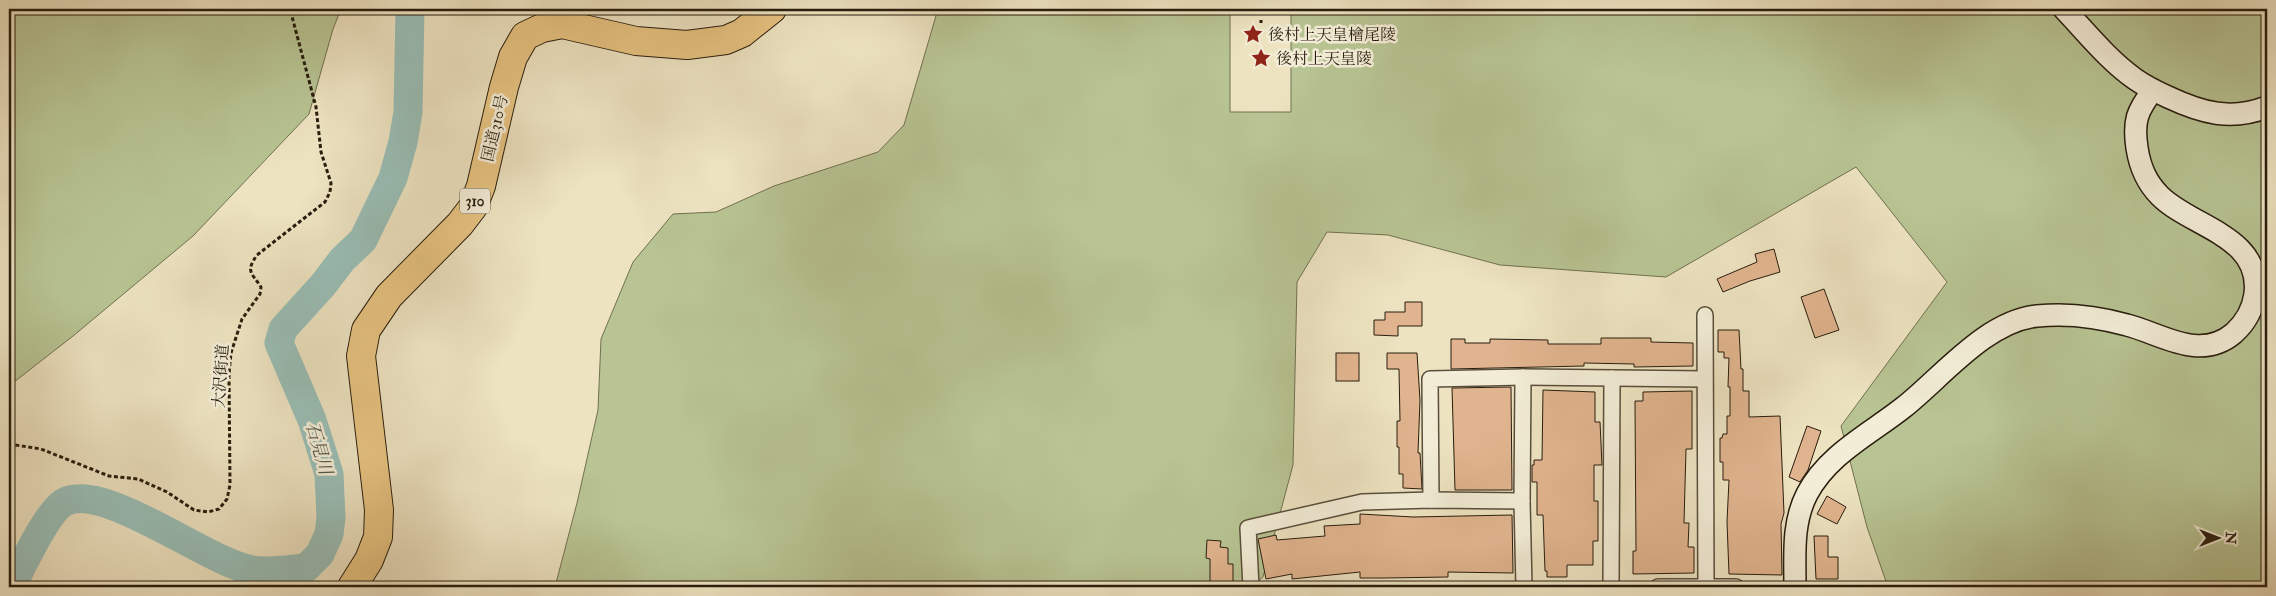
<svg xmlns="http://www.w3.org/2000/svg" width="2276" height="596" font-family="'IM FELL Double Pica','Noto Serif JP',serif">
<rect width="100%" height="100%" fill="#ede3c1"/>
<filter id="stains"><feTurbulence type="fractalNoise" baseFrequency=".004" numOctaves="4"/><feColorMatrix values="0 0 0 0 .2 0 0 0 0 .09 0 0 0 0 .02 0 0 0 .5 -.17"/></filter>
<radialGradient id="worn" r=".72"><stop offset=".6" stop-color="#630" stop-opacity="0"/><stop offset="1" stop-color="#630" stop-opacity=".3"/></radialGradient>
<g fill="#b8c493" stroke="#707050">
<polygon points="9,9 341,9 333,29 309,114 193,236 73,336 9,386"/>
<polygon points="938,9 1230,9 1230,112 1291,112 1291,9 2267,9 2267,587 1888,587 1867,527 1841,426 1947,282 1856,167 1666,277 1500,265 1388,235 1327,232 1297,282 1293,465 1263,577 1251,587 555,587 577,503 598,410 601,339 633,262 673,214 716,212 774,186 878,152 904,125"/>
</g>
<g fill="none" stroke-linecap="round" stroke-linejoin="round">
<path stroke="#99beb6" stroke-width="29" d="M12,587C20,569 47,513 63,503C101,479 208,563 252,570C269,573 289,569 306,568L320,554L329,534L331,518L329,474L312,420L279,343L283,329L323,285L342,260L363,240L393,178L403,142L408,112L410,9"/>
</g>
<g fill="#e0b48e" stroke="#281d0e">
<polygon points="1774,249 1780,272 1750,281 1723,292 1717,279 1757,262 1755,254"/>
<polygon points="1824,289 1839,330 1815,338 1801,297"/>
<polygon points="1405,302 1422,302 1422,326 1398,326 1398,336 1374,335 1374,320 1385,320 1385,312 1405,312"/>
<polygon points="1718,330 1739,330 1741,369 1743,369 1743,391 1749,391 1749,417 1780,416 1784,513 1781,524 1782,575 1729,574 1727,522 1729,480 1723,480 1723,462 1720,462 1720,438 1722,438 1723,434 1727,434 1727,416 1730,416 1730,387 1728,387 1729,358 1724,358 1724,352 1718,352"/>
<polygon points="1601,338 1651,338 1651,342 1693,343 1693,366 1634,367 1634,364 1584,363 1584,366 1451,369 1451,339 1465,339 1465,343 1490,343 1490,339 1548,340 1548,344 1601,344"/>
<rect x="1336" y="353" width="23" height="28"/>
<polygon points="1387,353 1417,353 1420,400 1418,453 1420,453 1422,489 1403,488 1403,474 1399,474 1399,447 1397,447 1397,421 1400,421 1399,369 1387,369"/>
<polygon points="1511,387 1512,490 1455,490 1452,388"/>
<polygon points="1543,390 1595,392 1595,422 1600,422 1602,465 1594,465 1594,501 1598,501 1598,541 1593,541 1593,565 1567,565 1567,577 1547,577 1547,571 1545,571 1543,515 1537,515 1537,482 1532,482 1532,465 1534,465 1534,460 1542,460"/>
<polygon points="1692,391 1692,449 1686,449 1684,523 1689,523 1688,547 1694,547 1694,573 1633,574 1633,551 1636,551 1635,401 1643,401 1643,392"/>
<polygon points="1807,426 1821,431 1808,470 1800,482 1789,477"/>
<polygon points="1827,496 1846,507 1837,524 1817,514"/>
<polygon points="1360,514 1413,517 1512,515 1513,573 1448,572 1448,577 1384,578 1360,578 1360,572 1292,579 1292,574 1266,579 1258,539 1276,535 1277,540 1325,536 1324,526 1360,524"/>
<polygon points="1814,536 1828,536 1828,557 1838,557 1838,579 1816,579"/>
<polygon points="1207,540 1221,541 1220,547 1228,548 1228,564 1233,564 1233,582 1210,582 1210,559 1206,558"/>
</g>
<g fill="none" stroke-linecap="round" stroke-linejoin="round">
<defs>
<g id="street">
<polyline points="1705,315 1706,586"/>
<polyline points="1523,377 1522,501 1524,587"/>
<polyline points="1431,500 1430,379 1523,377 1704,379"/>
<polyline points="1251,587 1248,528 1362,502 1431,500 1522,501"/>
<polyline points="1611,587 1612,378"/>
<polyline points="1658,587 1736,587"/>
</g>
<g id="secondary">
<path d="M2064,9C2086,32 2108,60 2135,79C2145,86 2157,92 2168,97C2202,113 2231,121 2267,107"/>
<path d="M1795,587C1795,555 1792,523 1807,494C1828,454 1870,434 1904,407C1942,377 1986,321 2037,316C2066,313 2099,317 2127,325C2162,334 2200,362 2234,333C2246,322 2253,309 2255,294C2262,236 2191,227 2160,196C2146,182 2140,167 2137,148C2133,121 2137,111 2153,90"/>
</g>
<polyline id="highway" points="352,587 369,560 378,537 379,510 361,356 366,330 389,296 460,224 473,207 481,186 504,87 513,57 525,36 542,28 562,24 636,41 687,45 726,40 742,33 772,9"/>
</defs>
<use href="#street" stroke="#594e3b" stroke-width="18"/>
<use href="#secondary" stroke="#281d0e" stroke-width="24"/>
<use href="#highway" stroke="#281d0e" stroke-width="30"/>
<g stroke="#281d0e" stroke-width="3" stroke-dasharray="4 2.5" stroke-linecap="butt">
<polyline points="1261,20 1261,23"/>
<path d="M9,444L41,449L109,476L138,479L167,492L194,510L208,512L219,509L227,499L230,485L229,374L231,353L242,319L260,294L261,287C252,273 245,272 257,255L325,202L330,192L331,183L321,152L316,107L290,9"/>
</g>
<use href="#street" stroke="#f3edd7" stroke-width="15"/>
<use href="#secondary" stroke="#f3edd7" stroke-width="21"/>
<use href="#highway" stroke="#e6c280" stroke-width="28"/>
</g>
<defs>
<symbol id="sight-bare" viewBox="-9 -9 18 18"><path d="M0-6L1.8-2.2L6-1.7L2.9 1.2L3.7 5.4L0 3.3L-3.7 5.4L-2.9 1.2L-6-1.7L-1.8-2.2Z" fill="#8f2418" stroke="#f3edd7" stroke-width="2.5" paint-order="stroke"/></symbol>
</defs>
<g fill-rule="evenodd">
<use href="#sight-bare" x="1239" y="20" width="28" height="28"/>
<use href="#sight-bare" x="1247" y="44" width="28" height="28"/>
</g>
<g text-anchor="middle" stroke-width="5" stroke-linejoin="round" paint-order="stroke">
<rect fill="#f3edd7" stroke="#655b4a" stroke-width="1" x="460" y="188.5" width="30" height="25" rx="4"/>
<g font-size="15" font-weight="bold" fill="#281d0e">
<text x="475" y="206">310</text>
</g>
<g font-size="16" fill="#281d0e" stroke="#f3edd7" text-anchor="start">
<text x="1268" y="40">後村上天皇檜尾陵</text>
<text x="1276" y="64">後村上天皇陵</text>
</g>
<g font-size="16" fill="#281d0e" stroke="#f3edd7">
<text transform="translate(494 128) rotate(-77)" y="6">国道310号</text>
<text transform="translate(220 376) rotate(-86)" y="6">大沢街道</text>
</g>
<g font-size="18" font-style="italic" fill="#505549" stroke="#f3edd7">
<text transform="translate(319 448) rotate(74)" y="6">石見川</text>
</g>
</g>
<rect width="2276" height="596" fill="none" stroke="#ede3c1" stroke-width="30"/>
<rect x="10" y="10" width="2256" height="576" fill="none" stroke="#281d0e" stroke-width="2.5"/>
<rect x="15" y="15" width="2246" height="566" fill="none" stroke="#281d0e"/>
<g transform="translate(2218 538) rotate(90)" stroke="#f3edd7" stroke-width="4" paint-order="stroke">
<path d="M0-4L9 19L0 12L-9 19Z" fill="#281d0e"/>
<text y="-8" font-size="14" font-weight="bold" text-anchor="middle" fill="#281d0e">N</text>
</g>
<rect width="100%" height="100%" filter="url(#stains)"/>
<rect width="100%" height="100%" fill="url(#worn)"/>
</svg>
